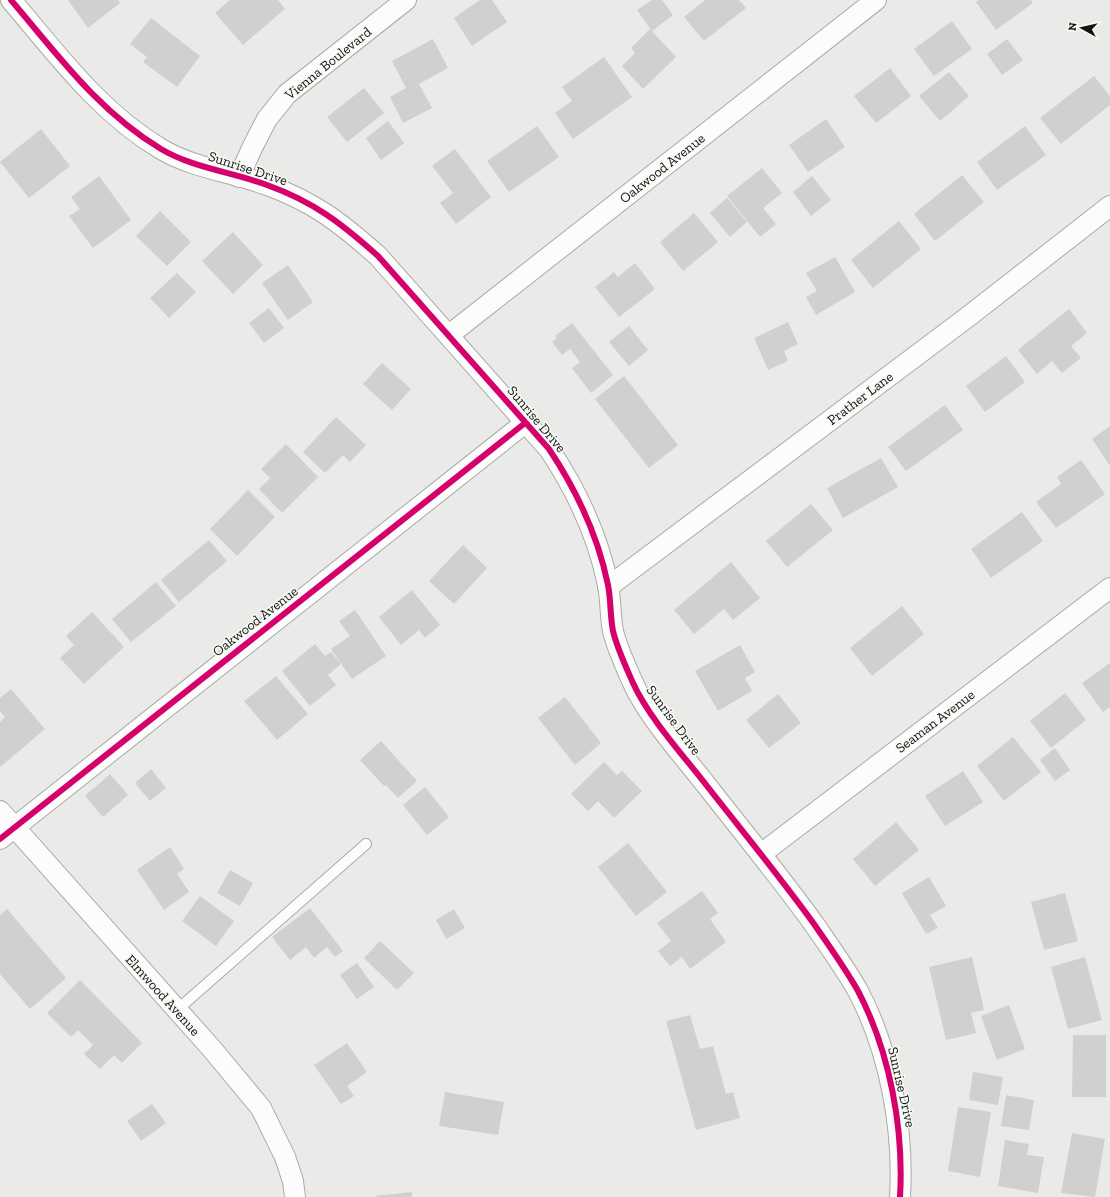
<svg xmlns="http://www.w3.org/2000/svg" width="1110" height="1197" font-family="'Zilla Slab',serif">
<rect width="100%" height="100%" fill="#eaebe9"/>
<g fill="#d0d1cf">
<polygon points="68,0 118,0 120,3 88,28"/>
<polygon points="230,0 278,0 285,9 243,45 215,13"/>
<polygon points="480,0 492,0 507,22 472,46 454,18"/>
<polygon points="652,0 662,0 673,15 652,31 637,10"/>
<polygon points="705,0 739,0 746,8 704,41 684,17"/>
<polygon points="979,0 1031,0 1033,3 996,30 976,2"/>
<polygon points="151,18 200,56 177,87 143,62 147,57 130,44"/>
<polygon points="952,21 972,49 934,76 914,49"/>
<polygon points="650,29 676,57 643,89 622,66 635,53 631,48"/>
<polygon points="433,39 448,68 419,84 432,108 403,123 390,97 406,88 392,61"/>
<polygon points="1007,39 1023,60 1002,75 987,54"/>
<polygon points="604,57 632,97 573,139 555,113 572,101 562,87"/>
<polygon points="890,68 911,96 876,123 854,96"/>
<polygon points="949,72 969,96 940,121 919,96"/>
<polygon points="1094,76 1110,96 1110,105 1061,144 1040,118"/>
<polygon points="364,88 384,113 347,142 327,117"/>
<polygon points="826,119 845,147 808,172 789,145"/>
<polygon points="388,121 404,143 381,160 366,138"/>
<polygon points="537,126 559,157 509,192 487,161"/>
<polygon points="1025,126 1046,155 997,190 977,162"/>
<polygon points="41,129 70,166 29,198 0,162"/>
<polygon points="455,149 491,197 456,224 440,203 453,193 432,166"/>
<polygon points="762,168 782,193 763,208 776,224 760,237 727,196"/>
<polygon points="962,175 984,202 935,241 914,214"/>
<polygon points="99,176 131,220 93,248 69,216 80,209 71,197"/>
<polygon points="812,176 831,200 811,216 793,192"/>
<polygon points="727,198 747,222 730,237 710,213"/>
<polygon points="160,211 191,242 167,266 136,236"/>
<polygon points="694,213 718,242 683,271 660,242"/>
<polygon points="899,221 921,249 873,288 851,260"/>
<polygon points="233,232 263,265 233,294 202,261"/>
<polygon points="835,257 855,292 816,315 806,297 817,291 806,273"/>
<polygon points="635,263 655,289 619,317 595,287 614,272 618,277"/>
<polygon points="288,265 313,302 288,320 262,283"/>
<polygon points="177,273 196,292 169,318 150,298"/>
<polygon points="269,308 284,328 264,343 249,323"/>
<polygon points="1069,309 1087,333 1071,346 1081,358 1062,373 1052,361 1037,374 1018,350"/>
<polygon points="788,322 798,344 784,351 788,361 768,370 754,338"/>
<polygon points="572,323 613,375 591,393 572,368 580,362 570,349 562,355 552,342 557,338 555,336"/>
<polygon points="629,326 648,350 629,366 609,342"/>
<polygon points="1006,356 1025,382 985,412 966,386"/>
<polygon points="382,363 411,389 392,410 363,384"/>
<polygon points="624,376 678,445 649,468 595,399"/>
<polygon points="945,405 963,430 906,471 888,447"/>
<polygon points="336,417 366,445 350,462 343,455 325,473 303,452"/>
<polygon points="1110,426 1110,466 1092,439"/>
<polygon points="286,444 318,477 282,513 259,489 270,478 261,469"/>
<polygon points="881,458 898,487 843,518 827,488"/>
<polygon points="1081,460 1105,494 1056,528 1036,502 1061,484 1057,477"/>
<polygon points="248,490 275,517 237,556 210,529"/>
<polygon points="811,504 833,530 787,567 766,541"/>
<polygon points="1022,512 1043,541 991,578 971,549"/>
<polygon points="209,540 227,561 179,602 161,580"/>
<polygon points="463,545 487,568 454,604 429,581"/>
<polygon points="731,562 760,598 733,620 724,609 694,634 674,610"/>
<polygon points="156,582 176,606 131,642 112,619"/>
<polygon points="412,590 440,625 425,638 419,630 401,645 379,617"/>
<polygon points="902,606 924,634 872,676 850,648"/>
<polygon points="355,610 386,656 352,679 331,649 350,636 339,621"/>
<polygon points="92,612 124,647 84,684 60,658 74,645 66,636"/>
<polygon points="315,644 325,656 331,652 341,664 328,675 336,685 310,706 282,671"/>
<polygon points="740,645 755,672 745,678 752,691 718,711 695,671"/>
<polygon points="1110,663 1110,707 1103,712 1082,683"/>
<polygon points="276,676 308,714 277,740 244,701"/>
<polygon points="11,689 45,729 0,767 0,722 5,717 0,711 0,698"/>
<polygon points="1065,693 1086,720 1051,748 1030,721"/>
<polygon points="778,694 801,723 769,748 746,720"/>
<polygon points="565,697 601,743 575,765 538,718"/>
<polygon points="1013,737 1041,772 1004,801 977,766"/>
<polygon points="381,741 417,781 398,798 386,785 384,786 360,760"/>
<polygon points="1055,748 1070,770 1055,781 1040,760"/>
<polygon points="604,762 617,775 622,771 642,791 614,818 598,801 588,811 571,794"/>
<polygon points="151,769 166,788 150,801 135,783"/>
<polygon points="963,771 983,802 945,826 925,796"/>
<polygon points="110,774 128,795 103,817 85,796"/>
<polygon points="425,787 449,817 427,835 403,805"/>
<polygon points="896,822 919,850 875,886 853,859"/>
<polygon points="628,843 667,892 636,916 598,867"/>
<polygon points="170,847 184,869 177,874 189,892 164,910 137,870"/>
<polygon points="230,870 253,883 240,906 217,893"/>
<polygon points="929,877 946,906 930,915 938,928 926,934 902,893"/>
<polygon points="702,891 718,913 710,919 726,942 690,969 682,957 670,966 658,951 671,941 657,923"/>
<polygon points="1065,893 1078,941 1044,950 1031,902"/>
<polygon points="200,896 234,921 216,946 182,921"/>
<polygon points="310,908 343,951 335,957 327,947 314,958 306,947 290,960 272,937"/>
<polygon points="7,909 66,978 30,1009 0,974 0,915"/>
<polygon points="454,909 465,928 446,939 436,920"/>
<polygon points="380,941 414,973 397,990 364,958"/>
<polygon points="972,957 984,1010 971,1013 976,1033 946,1040 929,967"/>
<polygon points="1085,957 1102,1020 1068,1029 1051,967"/>
<polygon points="357,963 374,987 357,999 340,975"/>
<polygon points="80,980 142,1043 122,1063 114,1055 100,1069 84,1054 93,1045 78,1030 71,1037 47,1013"/>
<polygon points="1009,1005 1025,1049 997,1060 981,1016"/>
<polygon points="690,1015 700,1049 713,1046 726,1094 733,1092 740,1118 696,1130 666,1021"/>
<polygon points="1073,1035 1106,1035 1106,1097 1072,1097"/>
<polygon points="347,1043 367,1072 347,1086 354,1096 341,1104 314,1065"/>
<polygon points="973,1072 1003,1077 998,1105 969,1100"/>
<polygon points="445,1092 504,1102 498,1135 439,1126"/>
<polygon points="1006,1095 1034,1100 1029,1130 1001,1126"/>
<polygon points="152,1104 166,1123 141,1141 127,1121"/>
<polygon points="958,1107 991,1112 980,1177 948,1171"/>
<polygon points="1072,1133 1105,1139 1095,1197 1061,1193"/>
<polygon points="1005,1140 1029,1144 1027,1155 1044,1157 1038,1193 998,1186"/>
<polygon points="412,1192 412,1197 375,1197 375,1196"/>
</g>
<g fill="none" stroke-linecap="round" stroke-linejoin="round">
<defs>
<polyline id="lane" points="177,1010 366,844"/>
<g id="street">
<path d="M11,0C57,54 99,112 161,149C193,168 232,172 267,185C314,202 341,223 378,256L549,449C577,491 598,536 608,585C611,600 610,616 613,631C617,648 626,667 633,683C649,718 683,755 707,786C743,832 780,877 814,924C829,946 845,968 858,991C890,1052 904,1129 900,1197"/>
<polyline points="239,177 253,146 267,119 287,94 406,0"/>
<polyline points="449,335 876,0"/>
<polyline points="608,587 969,316 1110,206"/>
<polyline points="0,811 212,1049 261,1108 285,1157 293,1181 295,1197"/>
<polyline points="0,839 525,423"/>
<polyline points="761,854 1110,588"/>
</g>
</defs>
<use href="#lane" stroke="#a9aaa8" stroke-width="12"/>
<use href="#street" stroke="#a9aaa8" stroke-width="22"/>
<use href="#lane" stroke="#fcfcfc" stroke-width="10"/>
<use href="#street" stroke="#fcfcfc" stroke-width="20"/>
<defs>
<g id="cycleway">
<path d="M11,0C57,54 99,112 161,149C193,168 232,172 267,185C314,202 341,223 378,256L549,449C577,491 598,536 608,585C611,600 610,616 613,631C617,648 626,667 633,683C649,718 683,755 707,786C743,832 780,877 814,924C829,946 845,968 858,991C890,1052 904,1129 900,1197"/>
<polyline points="0,839 525,423"/>
</g>
</defs>
<use href="#cycleway" stroke="#f7faf5" stroke-width="8"/>
<use href="#cycleway" stroke="#d6006c" stroke-width="6"/>
</g>
<g text-anchor="middle" stroke-width="3" stroke-linejoin="round" paint-order="stroke">
<g font-size="14" fill="#131412" stroke="#f7faf5">
<text transform="translate(328 63) rotate(-39)" y="5">Vienna Boulevard</text>
<text transform="translate(248 168) rotate(18)" y="5">Sunrise Drive</text>
<text transform="translate(662 168) rotate(-38)" y="5">Oakwood Avenue</text>
<text transform="translate(860 398) rotate(-37)" y="5">Prather Lane</text>
<text transform="translate(537 419) rotate(50)" y="5">Sunrise Drive</text>
<text transform="translate(255 621) rotate(-38)" y="5">Oakwood Avenue</text>
<text transform="translate(674 720) rotate(54)" y="5">Sunrise Drive</text>
<text transform="translate(935 721) rotate(-37)" y="5">Seaman Avenue</text>
<text transform="translate(163 995) rotate(48)" y="5">Elmwood Avenue</text>
<text transform="translate(902 1087) rotate(77)" y="5">Sunrise Drive</text>
</g>
</g>
<g transform="translate(1082 28) rotate(278)" stroke="#f7faf5" stroke-width="3" paint-order="stroke">
<path d="M0-3L7 15L0 10L-7 15Z" fill="#131412"/>
<text y="-6" font-size="11" font-weight="bold" text-anchor="middle" fill="#131412">N</text>
</g>
</svg>
